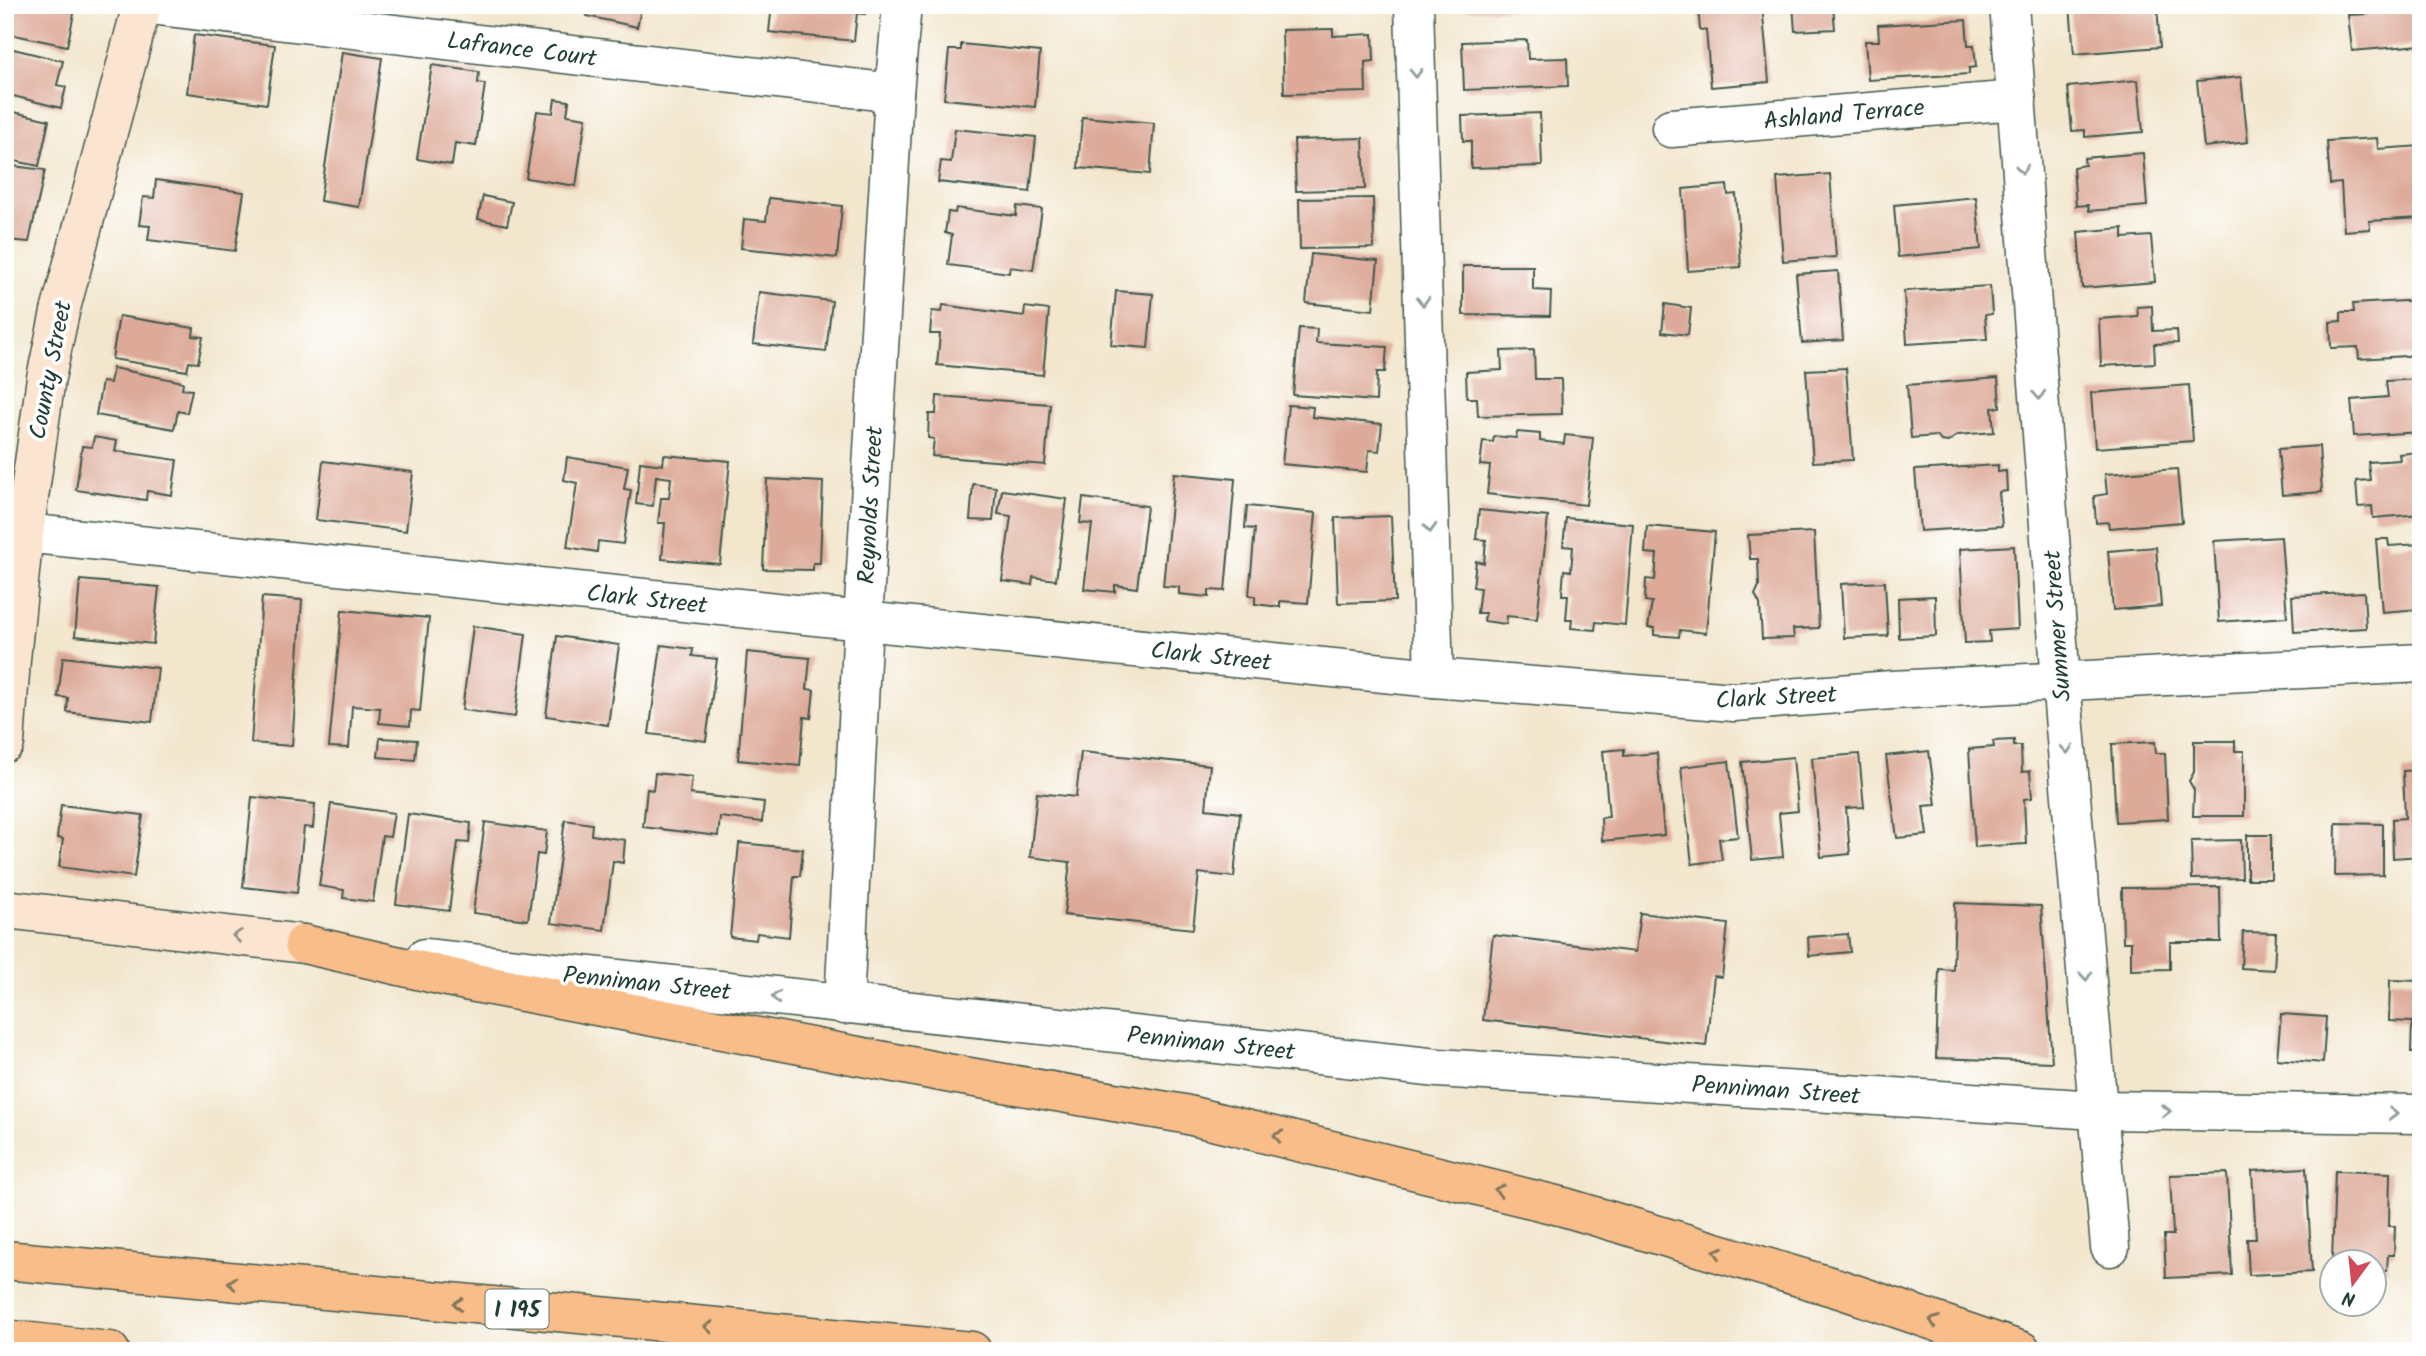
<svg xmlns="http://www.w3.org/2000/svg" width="2426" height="1356" font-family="Kalam,sans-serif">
<rect width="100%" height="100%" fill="#fff"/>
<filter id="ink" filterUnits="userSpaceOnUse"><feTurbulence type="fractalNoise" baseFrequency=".0143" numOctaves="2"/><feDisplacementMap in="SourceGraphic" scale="14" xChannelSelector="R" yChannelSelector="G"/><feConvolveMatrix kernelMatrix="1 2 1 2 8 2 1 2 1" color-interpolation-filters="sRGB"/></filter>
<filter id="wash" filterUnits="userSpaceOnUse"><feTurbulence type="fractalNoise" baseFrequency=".00686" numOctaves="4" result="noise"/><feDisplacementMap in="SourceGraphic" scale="28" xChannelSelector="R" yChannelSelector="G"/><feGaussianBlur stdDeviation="1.57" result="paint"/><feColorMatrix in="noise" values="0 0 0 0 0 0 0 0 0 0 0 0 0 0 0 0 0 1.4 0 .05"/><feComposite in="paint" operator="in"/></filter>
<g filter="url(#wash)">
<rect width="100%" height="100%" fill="#f2e6cd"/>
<g id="blocks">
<g fill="#da9">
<polygon points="9,5 76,5 67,46 5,33"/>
<polygon points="589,5 642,5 637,27 587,16"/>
<polygon points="772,5 865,5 865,14 857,13 854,41 769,32"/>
<polygon points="1467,5 1536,5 1536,8 1468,10"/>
<polygon points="1716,5 1762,5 1769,82 1711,87 1706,30 1700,30 1698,7"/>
<polygon points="1793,5 1833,5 1835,29 1795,31"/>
<polygon points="2070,5 2157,5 2160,47 2074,54"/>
<polygon points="2368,5 2421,5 2421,45 2352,51 2348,15 2369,14"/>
<polygon points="1966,20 1968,45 1974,45 1976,67 1969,68 1969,74 1868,80 1865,41 1879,41 1878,25"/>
<polygon points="1333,29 1333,36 1373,34 1374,61 1365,62 1366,92 1284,94 1282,30"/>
<polygon points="194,35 275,45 267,104 187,93"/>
<polygon points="1527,40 1528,59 1567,58 1568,86 1464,90 1462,42"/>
<polygon points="961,44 1040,52 1035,107 944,99 949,50 961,50"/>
<polygon points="5,47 63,61 57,85 66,87 61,108 5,94"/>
<polygon points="342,52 382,58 359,207 320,201"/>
<polygon points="432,65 479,72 478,83 485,84 476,146 455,143 452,165 417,159"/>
<polygon points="2241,77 2248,142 2204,147 2197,81"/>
<polygon points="2138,80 2143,132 2085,137 2085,130 2072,131 2068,87"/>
<polygon points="555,99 569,101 567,115 586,118 576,186 526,178 537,111 553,113"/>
<polygon points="5,110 49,120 39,166 5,159"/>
<polygon points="1540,113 1542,166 1471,168 1471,141 1463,141 1462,116"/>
<polygon points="1082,117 1154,123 1150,174 1078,168"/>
<polygon points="955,129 1036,137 1030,192 938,182 941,161 951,162"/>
<polygon points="1363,138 1365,189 1296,191 1294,140"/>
<polygon points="2377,138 2378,149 2421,146 2421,218 2369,221 2370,229 2344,231 2341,183 2330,184 2327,141"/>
<polygon points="2143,153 2147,206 2089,211 2088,205 2076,206 2073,167 2085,165 2084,158"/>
<polygon points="5,165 45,170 29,242 5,240"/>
<polygon points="1830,174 1836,257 1783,261 1777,178"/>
<polygon points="156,180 244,192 235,251 148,240 150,226 139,225 143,197 154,198"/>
<polygon points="1727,185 1728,195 1736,194 1741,267 1688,271 1683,189"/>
<polygon points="483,196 512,202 507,225 478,219"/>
<polygon points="1976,197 1981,249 1898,257 1894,205"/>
<polygon points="769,198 842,206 837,258 741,248 744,219 766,221"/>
<polygon points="1373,198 1374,248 1300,249 1299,199"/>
<polygon points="1017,206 1042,209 1033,270 1010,267 1009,273 948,265 952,235 945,233 948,212 955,213 956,208 1016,216"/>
<polygon points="2123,228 2123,238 2151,236 2155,282 2082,288 2078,232"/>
<polygon points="1311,254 1378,261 1373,310 1306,303"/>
<polygon points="1463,266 1533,266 1533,290 1551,291 1550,316 1463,315"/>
<polygon points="1838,271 1843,340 1802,343 1796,274"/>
<polygon points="1990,286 1992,314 1985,315 1987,339 1907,344 1904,291"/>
<polygon points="1116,291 1153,294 1148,348 1111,345"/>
<polygon points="759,292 832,301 826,352 753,344"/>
<polygon points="2421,300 2421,355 2359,359 2358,347 2331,348 2330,322 2341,321 2341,312 2354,312 2353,304"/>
<polygon points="1665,304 1691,308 1688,335 1662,332"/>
<polygon points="943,305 1024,316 1025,307 1049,310 1043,375 937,365 940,334 930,334 932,311 942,312"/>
<polygon points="2152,306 2153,331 2177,330 2178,343 2154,344 2155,363 2101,366 2099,319 2138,316 2137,307"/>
<polygon points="119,316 194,328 193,336 203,337 198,363 189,362 187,371 112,359"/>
<polygon points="1299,328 1317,329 1316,343 1387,347 1385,372 1377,372 1376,401 1293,395"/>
<polygon points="1534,350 1535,379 1561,379 1562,414 1478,416 1477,398 1467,398 1466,372 1502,370 1501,351"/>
<polygon points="113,368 183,382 182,389 192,390 187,413 178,411 174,429 96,415 102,382 110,383"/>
<polygon points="1846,368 1853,460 1813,462 1806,370"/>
<polygon points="1998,378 2000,407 1992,408 1994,432 1958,435 1948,442 1941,441 1937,436 1911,438 1907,385"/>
<polygon points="2421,379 2421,432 2354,436 2351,400 2388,397 2386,381"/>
<polygon points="2189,385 2193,441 2095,448 2091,393"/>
<polygon points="937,396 1050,404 1045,465 932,456 934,439 928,438 929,414 936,414"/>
<polygon points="1288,405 1313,407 1312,417 1382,424 1379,451 1369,450 1367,472 1282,464"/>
<polygon points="1517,432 1540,434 1540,441 1564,444 1565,435 1593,438 1586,505 1487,494 1490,466 1480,465 1483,441 1493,442 1494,436 1516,438"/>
<polygon points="94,437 117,441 115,451 177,460 172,495 147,491 146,500 76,490 82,446 92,447"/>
<polygon points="2319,446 2322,492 2282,495 2278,449"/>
<polygon points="2421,452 2421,514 2373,518 2372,506 2358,507 2356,481 2370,480 2368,462 2400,460 2399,454"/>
<polygon points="664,455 730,461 720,564 662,559 665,523 658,523 661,498 669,498 671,478 656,476 653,506 636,504 640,462 663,465"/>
<polygon points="567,457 628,467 624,489 631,490 623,544 598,541 597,552 567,547 577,483 564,480"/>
<polygon points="323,461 413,472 406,531 316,520"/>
<polygon points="1998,465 1998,472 2006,471 2007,491 1999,492 2002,526 1920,531 1915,470"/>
<polygon points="2177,469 2182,522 2109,528 2108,522 2096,523 2094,496 2107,494 2105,474"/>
<polygon points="1174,473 1235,479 1225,591 1209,590 1209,597 1179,594 1179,587 1163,586"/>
<polygon points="767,479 823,482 820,563 813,563 813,570 763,569"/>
<polygon points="973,484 996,487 993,521 970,520"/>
<polygon points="1002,490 1067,499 1056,580 1033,577 1032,585 1002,581 1011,516 998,514"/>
<polygon points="1083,498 1147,506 1137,588 1115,585 1115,592 1084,589 1092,524 1080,523"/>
<polygon points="1247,506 1316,513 1308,603 1280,601 1280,607 1255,604 1255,596 1249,595 1255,529 1245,528"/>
<polygon points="1479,510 1548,517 1537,619 1507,616 1506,624 1484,621 1485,613 1477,613 1480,588 1473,587 1476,561 1484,563 1486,540 1476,539"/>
<polygon points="1391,516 1395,601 1338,603 1335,518"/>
<polygon points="1566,518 1633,524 1625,625 1596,622 1595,630 1571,628 1572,620 1566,620 1568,595 1562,595 1564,570 1571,571 1573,547 1563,546"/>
<polygon points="1647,526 1715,532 1706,633 1680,630 1679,637 1654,635 1654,628 1648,628 1652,602 1645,601 1646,579 1655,580 1657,554 1645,553"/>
<polygon points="1814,532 1819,628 1793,629 1794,638 1762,639 1760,604 1755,595 1759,586 1758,559 1750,559 1748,535"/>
<polygon points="2281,537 2287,617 2219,622 2214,541"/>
<polygon points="2376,539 2388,539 2389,546 2421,544 2421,609 2382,612"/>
<polygon points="2014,546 2018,629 1989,631 1990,642 1965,643 1960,549"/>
<polygon points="2156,547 2161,606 2113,610 2108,551"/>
<polygon points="80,580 159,587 153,644 75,636"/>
<polygon points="1885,582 1888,636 1844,638 1841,584"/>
<polygon points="2364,592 2366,628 2294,632 2292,596"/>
<polygon points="1935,596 1936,636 1899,638 1898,598"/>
<polygon points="262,597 302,600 292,746 251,743"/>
<polygon points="342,610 429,618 420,711 411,710 410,726 379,723 380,708 352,706 349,748 329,747"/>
<polygon points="473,626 526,634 515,717 462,710"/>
<polygon points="557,636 619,645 608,725 546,716"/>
<polygon points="661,645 693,649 692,656 717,659 706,741 649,734"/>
<polygon points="747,652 810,658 807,689 814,690 811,718 804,717 800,766 738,760"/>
<polygon points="63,657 158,668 152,722 67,712 68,698 58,697"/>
<polygon points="380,738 417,740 415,760 378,757"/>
<polygon points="2014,740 2014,746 2021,746 2022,772 2030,771 2032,798 2024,799 2026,844 1975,847 1969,749 1994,747 1993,741"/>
<polygon points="2194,741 2235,741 2235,751 2244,751 2244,816 2193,816 2194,790 2189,781 2194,772"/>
<polygon points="2155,742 2156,753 2165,753 2168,819 2116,822 2112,744"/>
<polygon points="1624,749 1624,756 1657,753 1664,835 1602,841 1601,818 1609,817 1603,751"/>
<polygon points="1929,751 1936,805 1923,806 1927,835 1897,838 1886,756"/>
<polygon points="1081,752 1210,765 1206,809 1240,813 1234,877 1199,873 1193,929 1064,915 1070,862 1030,857 1037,793 1076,797"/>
<polygon points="1859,754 1864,807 1846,808 1850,854 1821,857 1812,758"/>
<polygon points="1793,757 1798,811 1779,813 1783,857 1752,860 1742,762"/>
<polygon points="1729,761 1738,837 1719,839 1722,860 1692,864 1681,767"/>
<polygon points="2421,770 2421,856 2393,858 2392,819 2405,818 2403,771"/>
<polygon points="655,773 692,777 690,794 764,802 762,822 720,817 718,836 643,827 647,789 653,790"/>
<polygon points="252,797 315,804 313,828 304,827 297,893 243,887"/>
<polygon points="331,804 394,813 390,837 382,836 373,902 343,898 344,890 319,886"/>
<polygon points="61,805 143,815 134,877 59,867 63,839 57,838"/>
<polygon points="408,814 471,823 469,843 458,842 449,911 396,904"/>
<polygon points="565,820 592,824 591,835 625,840 623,863 613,861 604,930 551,923"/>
<polygon points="485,822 547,831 544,855 537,854 528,920 473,913"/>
<polygon points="2336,823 2383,824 2383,875 2335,876"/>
<rect x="2247" y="835" width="24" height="44"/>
<polygon points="2241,840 2242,878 2192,879 2191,841"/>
<polygon points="739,843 803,849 800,876 794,876 789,937 757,933 756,940 730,937"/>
<polygon points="2220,887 2221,942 2170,942 2170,969 2131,970 2131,942 2123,942 2122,888"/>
<polygon points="1955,903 2041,906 2052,1062 1936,1058 1939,969 1953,970"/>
<polygon points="1640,913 1728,924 1722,977 1714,976 1706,1046 1483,1020 1493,935 1635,952"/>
<polygon points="2243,932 2276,933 2274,970 2241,968"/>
<polygon points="1848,934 1850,952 1809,956 1808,937"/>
<polygon points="2390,980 2421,981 2421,1052 2411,1052 2412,1022 2389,1021"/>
<polygon points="2281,1014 2326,1017 2323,1063 2277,1059"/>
<polygon points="2306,1168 2312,1272 2249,1275 2247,1239 2256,1239 2252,1171"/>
<polygon points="2335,1171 2390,1173 2389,1226 2395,1226 2394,1255 2388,1255 2387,1271 2374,1271 2374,1262 2332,1262"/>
<polygon points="2227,1173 2232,1275 2166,1278 2164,1235 2173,1235 2170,1175"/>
</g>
</g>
</g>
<g filter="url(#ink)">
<use href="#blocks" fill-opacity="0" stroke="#3f564b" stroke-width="2"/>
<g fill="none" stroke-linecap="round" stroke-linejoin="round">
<defs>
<g id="minor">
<polyline points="150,5 894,93"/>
<polyline points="1414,5 1434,678"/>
<polyline points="2009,5 2061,681 2110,1247"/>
<polyline points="1671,128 2017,100"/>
<polyline points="5,531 863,621 1434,678 1734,702 1892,690 2421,663"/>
<polyline points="425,958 1438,1068 2097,1110 2421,1114"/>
<polyline points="844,1005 863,621 894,93 902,5"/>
</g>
<g id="secondary">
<polyline points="5,743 11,659 24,533 46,378 60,312 142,5"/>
<polyline points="5,909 304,944"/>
</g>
<g id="motorway">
<polyline points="304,944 465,981 952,1074 1184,1114 1564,1207 1843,1290 2022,1351"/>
<polyline points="5,1260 972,1351"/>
<polyline points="5,1339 110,1351"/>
</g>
</defs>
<use href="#minor" stroke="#3f564b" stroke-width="41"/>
<use href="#secondary" stroke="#3f564b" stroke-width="41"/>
<use href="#motorway" stroke="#3f564b" stroke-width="41"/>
<use href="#minor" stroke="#fff" stroke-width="38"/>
<use href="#secondary" stroke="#fce5d0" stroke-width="38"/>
<use href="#motorway" stroke="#f8bd89" stroke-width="38"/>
</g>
<defs><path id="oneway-chevron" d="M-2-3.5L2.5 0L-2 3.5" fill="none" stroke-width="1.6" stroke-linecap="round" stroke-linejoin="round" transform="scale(1.75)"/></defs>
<g stroke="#8f9e9a">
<use href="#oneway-chevron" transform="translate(1416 73) rotate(88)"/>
<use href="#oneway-chevron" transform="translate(2022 169) rotate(86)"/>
<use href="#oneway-chevron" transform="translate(1423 301) rotate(88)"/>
<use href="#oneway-chevron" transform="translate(2039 395) rotate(86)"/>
<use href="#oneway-chevron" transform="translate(1430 528) rotate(88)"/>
<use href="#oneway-chevron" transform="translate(2067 749) rotate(85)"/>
<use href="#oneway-chevron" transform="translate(2086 976) rotate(85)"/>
<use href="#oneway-chevron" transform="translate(776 997) rotate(-174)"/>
<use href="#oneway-chevron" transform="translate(2166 1111) rotate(1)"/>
<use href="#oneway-chevron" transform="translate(2393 1114) rotate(1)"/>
</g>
<use stroke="#8e9182" href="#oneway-chevron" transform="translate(237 936) rotate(-173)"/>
<g stroke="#81775a">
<use href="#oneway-chevron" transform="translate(1278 1136) rotate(-167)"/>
<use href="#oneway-chevron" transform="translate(1499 1190) rotate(-166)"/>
<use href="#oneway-chevron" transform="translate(1718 1252) rotate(-163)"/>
<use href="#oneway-chevron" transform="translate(232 1283) rotate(-175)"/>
<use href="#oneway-chevron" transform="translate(458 1304) rotate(-175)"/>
<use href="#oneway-chevron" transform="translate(1934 1321) rotate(-161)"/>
<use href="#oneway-chevron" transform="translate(709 1327) rotate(-175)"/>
</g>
</g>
<g text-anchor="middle" stroke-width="7" stroke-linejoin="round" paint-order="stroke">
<rect fill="#fff" stroke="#627771" stroke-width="2" x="485.5" y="1289.5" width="63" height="39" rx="5"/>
<g font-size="23" font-weight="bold" fill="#1f3d34">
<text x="517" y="1317">I 195</text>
</g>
<g font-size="24" fill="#1f3d34" stroke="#fff">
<text transform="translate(522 49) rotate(7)" y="8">Lafrance Court</text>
<text transform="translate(1844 114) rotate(-5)" y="8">Ashland Terrace</text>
<text transform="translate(50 370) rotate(-79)" y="8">County Street</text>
<text transform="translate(870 505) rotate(-87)" y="8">Reynolds Street</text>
<text transform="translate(647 599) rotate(6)" y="8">Clark Street</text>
<text transform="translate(2057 626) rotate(-94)" y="8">Summer Street</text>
<text transform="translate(1211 656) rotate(6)" y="8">Clark Street</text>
<text transform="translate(1776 697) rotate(-3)" y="8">Clark Street</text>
<text transform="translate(647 983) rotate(6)" y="8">Penniman Street</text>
<text transform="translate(1211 1043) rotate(6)" y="8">Penniman Street</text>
<text transform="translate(1776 1090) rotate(4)" y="8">Penniman Street</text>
</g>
</g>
<rect width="2426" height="1356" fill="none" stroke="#fff" stroke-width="28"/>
<g transform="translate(2353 1283) rotate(195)"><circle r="33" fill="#ffffff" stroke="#a5b1ae" stroke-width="2"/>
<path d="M0-5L12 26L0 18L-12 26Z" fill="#d1495b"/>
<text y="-10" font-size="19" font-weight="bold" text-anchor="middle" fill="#1f3d34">N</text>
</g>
</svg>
